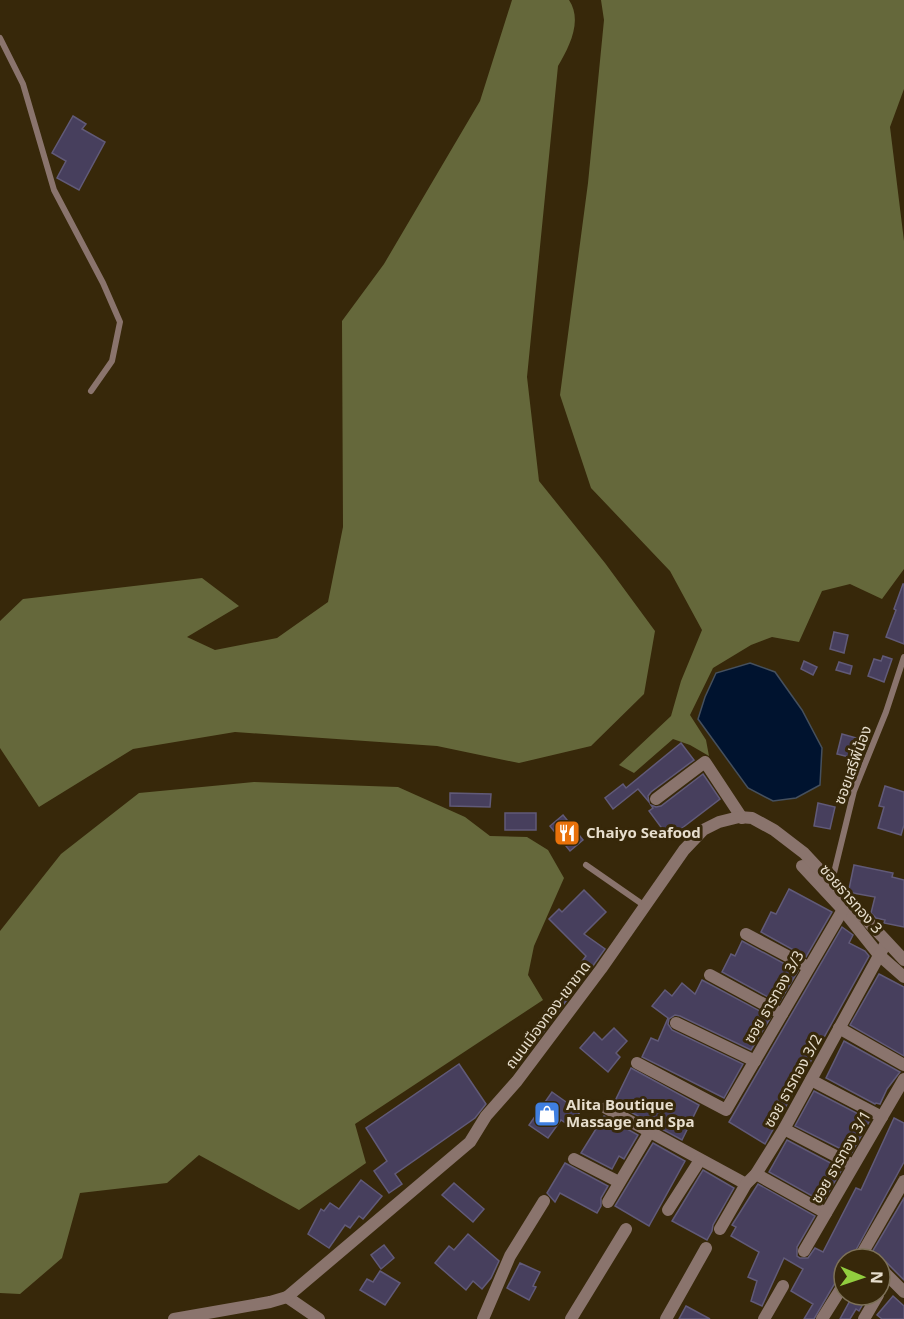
<svg xmlns="http://www.w3.org/2000/svg" width="904" height="1319" font-family="Georgia,'Noto Sans Thai',serif">
<rect width="100%" height="100%" fill="#37280a"/>
<g fill="#65683b">
<path d="M512,0H569C583,21 569,47 558,66L527,377L539,481L605,563L655,631L644,694L591,746L519,763L437,746L235,732L133,749L39,807L0,748V621L23,599L202,578L239,606L187,637L215,650L277,638L328,602L343,527L342,321L384,264L480,101Z"/>
<polygon points="601,0 904,0 904,89 890,127 904,241 904,569 882,599 850,584 822,591 799,642 772,637 751,645 713,668 690,715 706,740 709,756 690,745 673,739 634,773 619,765 671,716 681,681 702,630 670,571 591,488 560,395 588,183 604,20"/>
<polygon points="254,782 398,787 465,817 490,836 527,837 548,850 564,878 534,946 528,975 543,1000 355,1124 366,1163 299,1210 199,1155 167,1183 80,1193 62,1258 20,1294 0,1293 0,931 61,854 139,793"/>
</g>
<polygon fill="#00132f" stroke="#45505e" stroke-width="1.5" points="750,663 775,672 802,710 822,748 820,785 796,798 773,801 748,788 698,719 705,697 716,673"/>
<g fill="#473f5d" stroke="#615a78" stroke-width="1.5">
<polygon points="73,116 86,124 82,129 105,142 79,190 57,178 66,161 52,153"/>
<polygon points="903,584 904,584 904,644 886,637 896,610 894,609"/>
<polygon points="834,632 848,635 844,653 830,649"/>
<polygon points="883,656 892,659 884,682 868,676 874,659 881,661"/>
<polygon points="804,661 817,667 813,675 801,669"/>
<polygon points="839,662 852,666 850,674 836,670"/>
<polygon points="842,734 867,741 861,760 837,754"/>
<polygon points="681,743 694,760 651,792 648,796 649,802 638,789 613,809 605,798 623,784 626,788"/>
<polygon points="703,774 720,799 669,838 649,811 653,808 651,805 656,807 661,806"/>
<polygon points="885,786 904,792 904,825 901,835 878,828 884,807 879,806"/>
<polygon points="450,793 491,794 490,807 450,806"/>
<polygon points="818,803 835,807 830,829 814,826"/>
<rect x="505" y="813" width="31" height="17"/>
<polygon points="563,815 583,840 570,851 550,826"/>
<polygon points="854,865 893,873 892,877 904,880 904,927 884,923 885,920 876,918 871,913 875,897 853,893 849,889"/>
<polygon points="789,889 832,912 806,957 761,932 771,912 776,914"/>
<polygon points="584,890 606,912 584,934 605,949 590,970 580,964 586,956 549,919 559,909 562,912"/>
<polygon points="842,927 853,935 849,943 865,951 869,956 765,1144 729,1122"/>
<polygon points="742,941 798,971 779,1003 722,972 731,954 735,956"/>
<polygon points="879,974 904,987 904,1056 850,1025"/>
<polygon points="702,980 771,1017 751,1050 680,1016 675,1015 669,1019 668,1024 672,1030 743,1064 724,1098 642,1057 651,1038 658,1041 668,1018 652,1006 665,990 672,996 682,983 695,994"/>
<polygon points="568,990 572,993 539,1038 530,1032 553,1000 559,1004"/>
<polygon points="614,1028 627,1041 616,1053 620,1057 608,1072 580,1048 594,1032 602,1040"/>
<polygon points="844,1041 900,1072 887,1089 880,1104 876,1103 875,1104 826,1078"/>
<polygon points="459,1064 486,1104 475,1118 395,1174 402,1184 389,1193 374,1171 387,1161 366,1128"/>
<polygon points="631,1068 699,1105 682,1140 614,1103"/>
<polygon points="814,1091 870,1120 851,1154 795,1126"/>
<polygon points="552,1092 580,1112 570,1126 561,1120 548,1138 529,1125"/>
<polygon points="604,1116 638,1135 624,1159 619,1156 612,1169 581,1153"/>
<polygon points="894,1118 904,1123 904,1162 851,1259 844,1259 844,1276 839,1276 814,1319 804,1319 813,1304 791,1291 803,1269 784,1258 762,1306 751,1301 757,1281 748,1277 759,1252 731,1236 736,1227 732,1225 758,1184 815,1216 797,1247 797,1256 800,1258 808,1258 815,1248 823,1252 856,1188 861,1190"/>
<polygon points="787,1140 842,1169 823,1202 769,1172"/>
<polygon points="653,1143 685,1161 649,1226 615,1206"/>
<polygon points="565,1163 608,1186 601,1198 601,1206 597,1213 560,1193 555,1202 547,1193"/>
<polygon points="703,1170 734,1188 713,1225 712,1231 707,1240 672,1221"/>
<polygon points="361,1180 382,1196 363,1219 359,1216 350,1228 345,1225 329,1248 308,1234 321,1209 324,1211 330,1203 339,1209"/>
<polygon points="454,1183 484,1209 473,1222 442,1195"/>
<polygon points="904,1198 904,1280 886,1262 876,1259 871,1254"/>
<polygon points="468,1234 499,1261 491,1278 482,1289 473,1281 466,1290 435,1263 449,1246 454,1250"/>
<polygon points="384,1245 394,1258 381,1269 371,1255"/>
<polygon points="520,1263 540,1272 533,1286 536,1287 529,1300 507,1288"/>
<polygon points="380,1271 400,1283 385,1305 360,1290 367,1279 373,1282"/>
<polygon points="853,1295 868,1295 859,1311 856,1309 850,1319 840,1319"/>
<polygon points="893,1296 904,1306 904,1319 882,1319 877,1315"/>
<polygon points="686,1306 710,1319 679,1319"/>
</g>
<g fill="none" stroke-linecap="round" stroke-linejoin="round">
<g stroke="#8a746d" stroke-width="6">
<polyline points="0,38 23,84 54,190 103,283 120,322 112,361 91,391"/>
<polyline points="586,865 645,906"/>
<polyline points="832,881 854,791 886,712 904,657"/>
</g>
<g stroke="#8a746d" stroke-width="12">
<polyline points="656,799 705,762 742,818"/>
<polyline points="802,866 843,910 879,955 904,977"/>
<polyline points="746,934 808,967"/>
<polyline points="710,975 782,1014"/>
<polyline points="676,1023 755,1061"/>
<polyline points="839,1028 904,1065"/>
<polyline points="637,1063 726,1110 848,901"/>
<polyline points="811,1080 882,1117"/>
<polyline points="606,1108 746,1184"/>
<polyline points="784,1129 853,1165"/>
<polyline points="574,1159 619,1182"/>
<polyline points="756,1174 826,1213"/>
<polyline points="608,1202 649,1133"/>
<polyline points="668,1210 700,1160"/>
<polyline points="720,1229 746,1184 756,1174 784,1129 886,943"/>
<polyline points="804,1251 904,1079"/>
<polyline points="859,1259 904,1181"/>
<polyline points="880,1268 904,1292"/>
<polyline points="287,1297 319,1319"/>
<polyline points="483,1319 510,1256 544,1201"/>
<polyline points="571,1319 626,1229"/>
<polyline points="666,1319 706,1248"/>
<polyline points="764,1319 783,1286"/>
<polyline points="822,1319 844,1284"/>
<polyline points="864,1319 878,1295"/>
</g>
<polyline stroke="#8a746d" stroke-width="12" points="174,1319 270,1302 287,1297 470,1142 486,1116 517,1081 601,969 684,850 703,830 719,822 739,817 752,818 774,830 804,853 904,960"/>
</g>
<defs>
<symbol id="restaurant-square" viewBox="-11 -11 22 22"><rect x="-9" y="-9" width="18" height="18" rx="4" fill="#e8710a" stroke="#37280a"/><path d="M-5-6h1v4h1v-4h1v4h1v-4h1v5L-1.5 .5V6h-2V.5L-5-1ZM5-6V6H3V1.5H1.5Q1.5-4 5-6Z" fill="#fff"/></symbol>
<symbol id="shop-square" viewBox="-11 -11 22 22"><rect x="-9" y="-9" width="18" height="18" rx="4" fill="#3f7fe0" stroke="#37280a"/><path d="M-5-2.5h2.3a2.7 3.5 0 0 1 5.4 0H5L5.5 6h-11ZM-1.5-2.5h3a1.5 2.3 0 0 0-3 0Z" fill="#fff"/></symbol>
</defs>
<g fill-rule="evenodd">
<use href="#restaurant-square" x="552" y="818" width="30" height="30"/>
<use href="#shop-square" x="532" y="1099" width="30" height="30"/>
</g>
<g text-anchor="middle" stroke-width="6" stroke-linejoin="round" paint-order="stroke">
<g font-size="15" fill="#e7decd" stroke="#37280a">
<text transform="translate(853 765) rotate(-70)" y="5">ซอยเสรีพี่น้อง</text>
<text transform="translate(851 899) rotate(49)" y="5">ซอยธารทอง 3</text>
<text transform="translate(774 997) rotate(-60)" y="5">ซอย ธารทอง 3/3</text>
<text transform="translate(548 1015) rotate(-53)" y="5">ถนนเมืองทอง-เขาขาด</text>
<text transform="translate(793 1081) rotate(-61)" y="5">ซอย ธารทอง 3/2</text>
<text transform="translate(841 1157) rotate(-60)" y="5">ซอย ธารทอง 3/1</text>
</g>
<g font-size="15" font-weight="bold" fill="#e7decd" stroke="#37280a" text-anchor="start">
<text x="586" y="838">Chaiyo Seafood</text>
<text x="566" y="1110">Alita Boutique<tspan x="566" dy="17">Massage and Spa</tspan></text>
</g>
</g>
<g transform="translate(862 1277) rotate(92)"><circle r="28" fill="#37280a" stroke="#7d7158" stroke-width="1.5"/>
<path d="M0-4.5L10 22L0 15L-10 22Z" fill="#92cd3f"/>
<text y="-9" font-size="16" font-weight="bold" text-anchor="middle" fill="#e7decd">N</text>
</g>
</svg>
